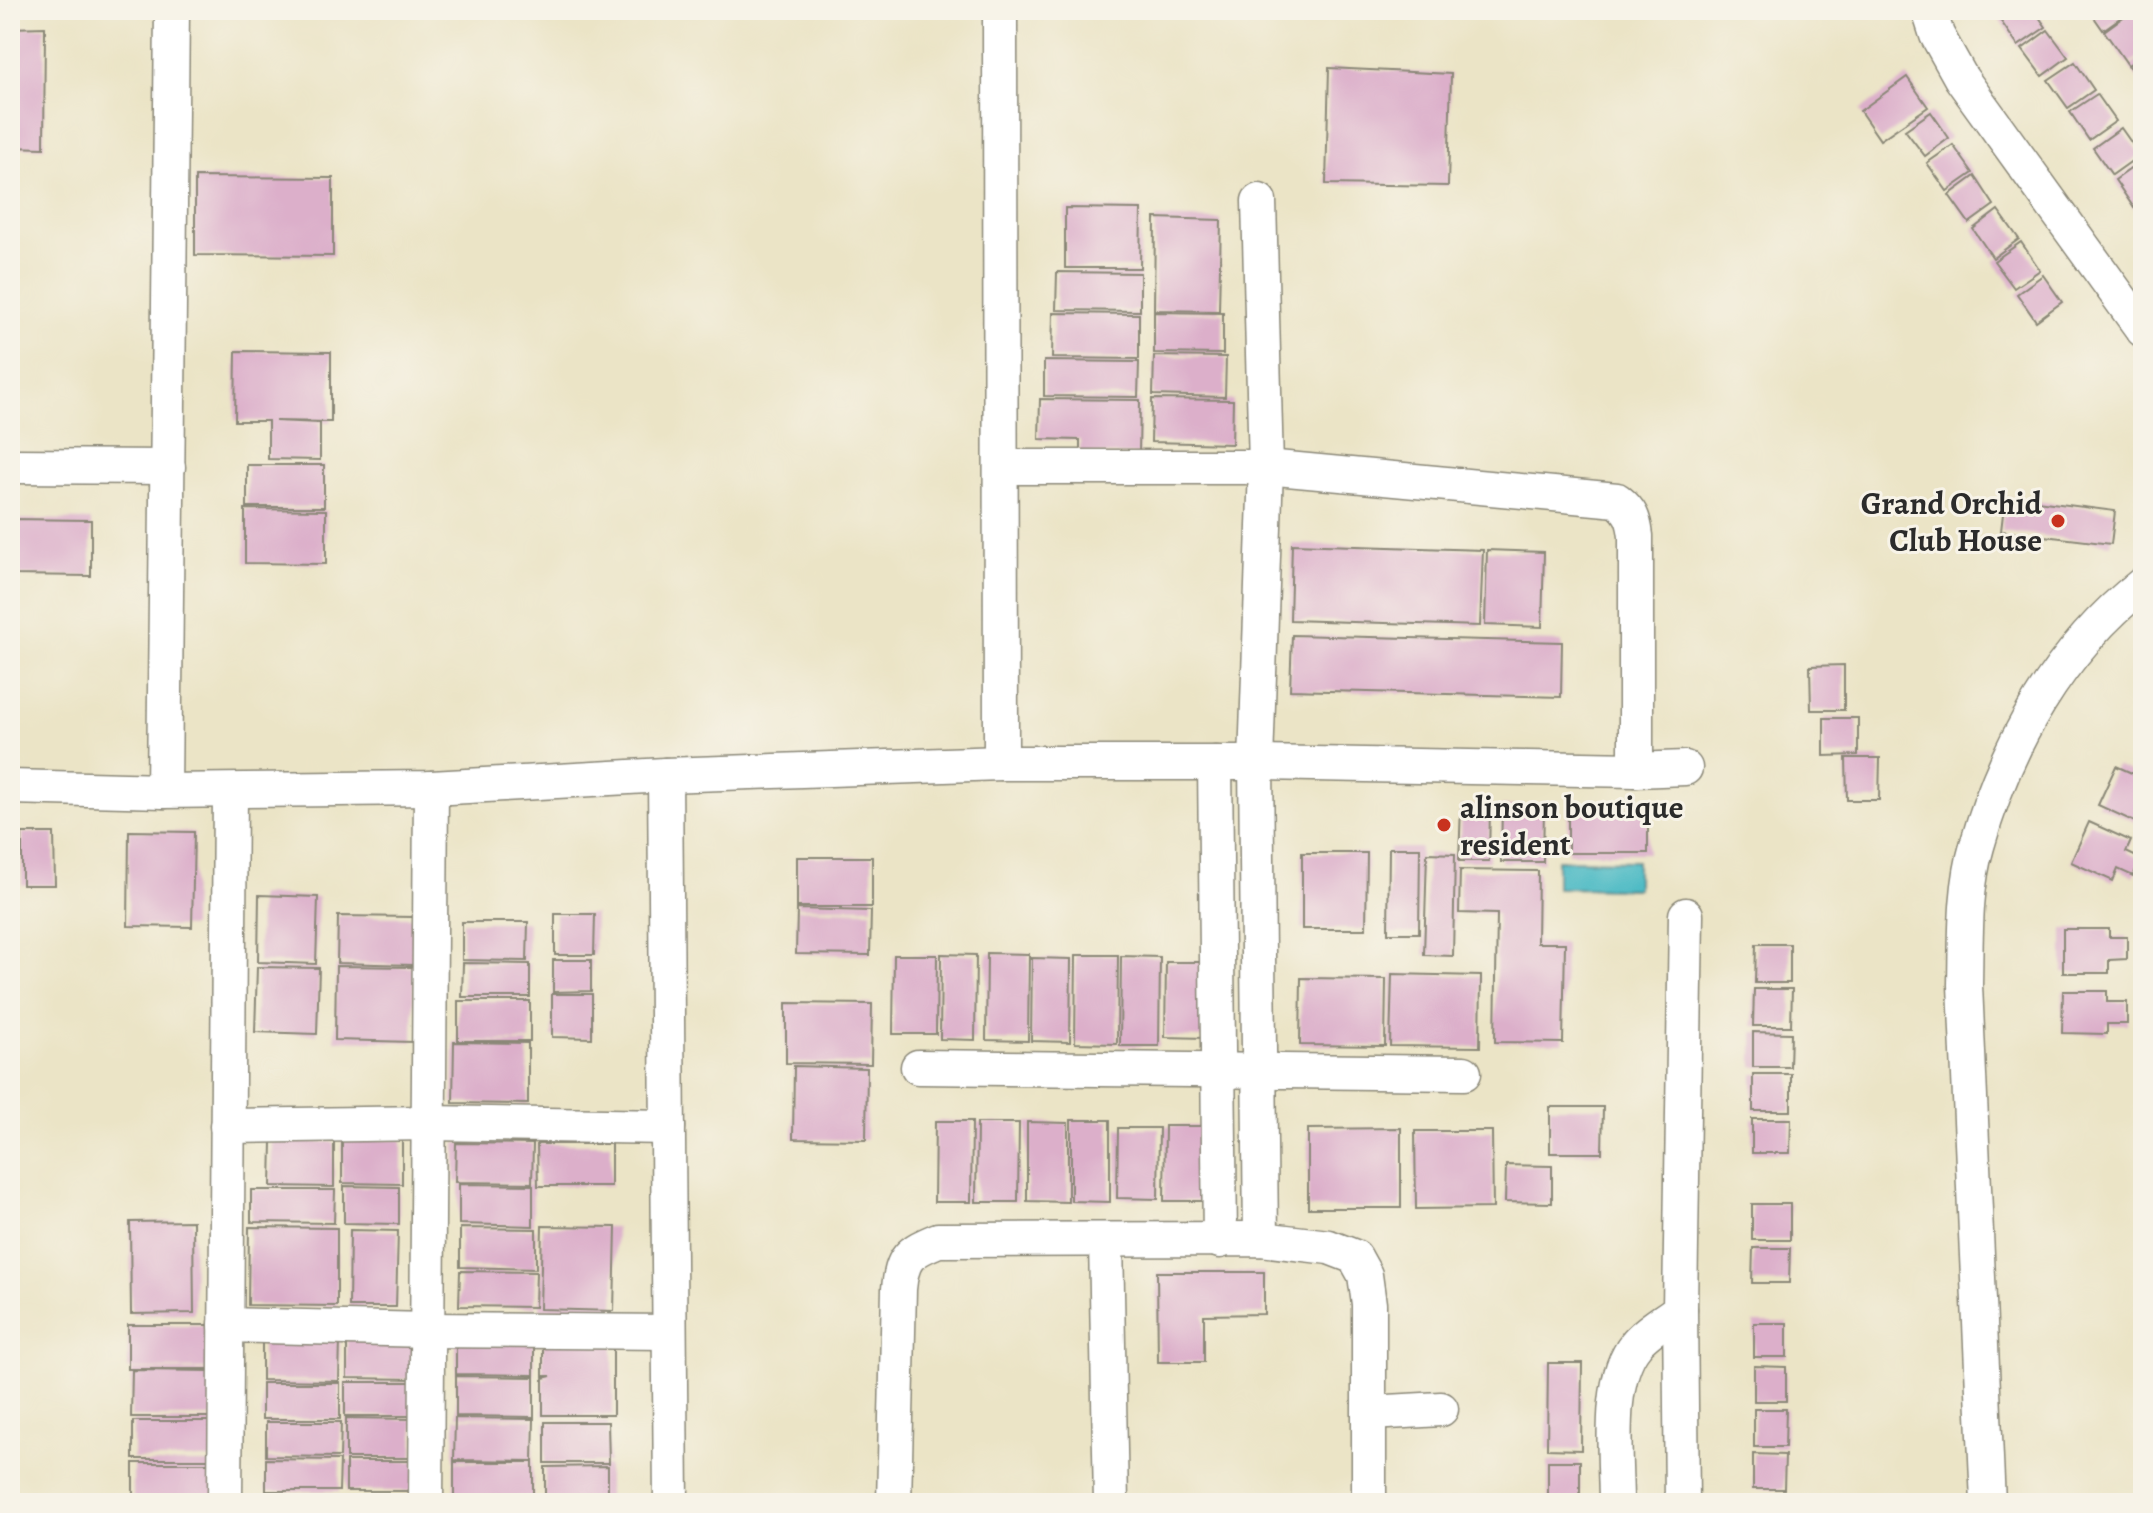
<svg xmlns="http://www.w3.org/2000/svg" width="2153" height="1513" font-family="Alegreya,serif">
<rect width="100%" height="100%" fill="#f7f3e8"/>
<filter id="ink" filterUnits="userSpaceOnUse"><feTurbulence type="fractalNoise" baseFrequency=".0125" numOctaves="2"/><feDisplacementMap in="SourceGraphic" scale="16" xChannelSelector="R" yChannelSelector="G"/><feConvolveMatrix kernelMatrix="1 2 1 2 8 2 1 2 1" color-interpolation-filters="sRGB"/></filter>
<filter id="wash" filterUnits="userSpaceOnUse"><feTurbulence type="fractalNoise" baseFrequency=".006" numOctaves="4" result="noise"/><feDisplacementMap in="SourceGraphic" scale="32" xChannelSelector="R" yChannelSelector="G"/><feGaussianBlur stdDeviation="1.8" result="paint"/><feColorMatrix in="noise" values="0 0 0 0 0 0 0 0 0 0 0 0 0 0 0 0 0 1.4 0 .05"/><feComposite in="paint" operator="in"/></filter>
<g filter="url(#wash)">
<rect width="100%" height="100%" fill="#ebe4c6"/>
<polygon fill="#4cbac4" stroke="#3c7278" stroke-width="2" points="1557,860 1637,861 1637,889 1557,888"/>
<g id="blocks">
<g fill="#dcafca">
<polygon points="2007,10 2034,10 2046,27 2018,46 1998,17"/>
<polygon points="2089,10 2131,10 2103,30"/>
<polygon points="2133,10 2143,10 2143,54 2128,65 2104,31"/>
<polygon points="45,27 44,148 10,147 10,28"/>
<polygon points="2048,30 2068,57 2042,76 2022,49"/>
<polygon points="2143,57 2143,86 2129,67"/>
<polygon points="2075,62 2094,90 2068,108 2048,80"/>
<polygon points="1329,68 1451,74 1448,186 1326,184"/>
<polygon points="1907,77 1928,107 1880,140 1860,111"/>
<polygon points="2097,94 2116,121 2089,140 2070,112"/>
<polygon points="1931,112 1949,138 1925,156 1905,130"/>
<polygon points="2121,128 2140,155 2112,175 2093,148"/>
<polygon points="1953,145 1973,173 1947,191 1927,163"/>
<polygon points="2143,160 2143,202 2134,208 2115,180"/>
<polygon points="1975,176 1994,205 1969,223 1949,195"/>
<polygon points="195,177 333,178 333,256 195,255"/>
<polygon points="1065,208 1141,209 1140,268 1065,268"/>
<polygon points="1998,210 2019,239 1993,258 1973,229"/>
<polygon points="1155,218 1221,220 1219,311 1154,310"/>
<polygon points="2021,242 2040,270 2014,288 1994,261"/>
<polygon points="1057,272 1140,273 1140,311 1056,310"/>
<polygon points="2043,275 2062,302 2036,321 2017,294"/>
<polygon points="1154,312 1223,313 1223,354 1154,353"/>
<polygon points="1053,313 1139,314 1139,359 1052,358"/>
<polygon points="236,351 331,352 331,422 275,421 320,423 320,460 268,459 268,421 235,421"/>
<polygon points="1154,356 1226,357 1225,397 1153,395"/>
<polygon points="1044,361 1139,362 1138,397 1044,396"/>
<polygon points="1040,399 1140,400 1139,455 1080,454 1080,440 1039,439"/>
<polygon points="1152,399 1233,400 1232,444 1151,442"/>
<rect x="247" y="465" width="77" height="42"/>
<polygon points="2005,497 2115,511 2111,544 2001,531"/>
<polygon points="245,509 326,510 326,564 245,563"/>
<polygon points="10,519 91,520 91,576 10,575"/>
<polygon points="1292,544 1483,550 1480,626 1290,620"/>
<polygon points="1487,550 1544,552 1542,627 1485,625"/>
<polygon points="1292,635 1562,642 1561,697 1290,690"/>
<polygon points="1844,665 1844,710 1811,710 1810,666"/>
<polygon points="1824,718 1858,718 1858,755 1824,756"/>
<polygon points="1846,758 1880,758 1879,800 1847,800"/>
<polygon points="2116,766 2143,778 2143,812 2137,823 2098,805"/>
<polygon points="1461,806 1490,806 1489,861 1459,861"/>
<polygon points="1502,806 1544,806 1543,862 1501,862"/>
<rect x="1568" y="813" width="80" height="40"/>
<polygon points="2089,822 2131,841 2126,852 2141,859 2133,876 2118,869 2113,881 2071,862"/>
<polygon points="129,831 194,832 192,927 128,926"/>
<polygon points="22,833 54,833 55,885 22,885"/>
<polygon points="1389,848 1420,848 1419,933 1388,933"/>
<polygon points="1302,853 1367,853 1366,929 1302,929"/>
<polygon points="1427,853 1455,854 1453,956 1424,955"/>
<rect x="797" y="857" width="75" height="50"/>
<polygon points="1460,870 1538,871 1537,943 1565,943 1563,1043 1495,1042 1497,914 1459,913"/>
<polygon points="259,895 318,897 316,964 258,962"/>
<polygon points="797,909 871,911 870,955 796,954"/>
<polygon points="555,914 595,914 594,955 555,955"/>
<polygon points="338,916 415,917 414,965 337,963"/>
<polygon points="462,922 528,922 527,961 462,960"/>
<polygon points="2063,929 2109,929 2109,937 2127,937 2127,959 2109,960 2109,973 2063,973"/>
<polygon points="1756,944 1790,944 1790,983 1755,983"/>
<polygon points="987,953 1029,954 1028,1041 986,1040"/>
<polygon points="941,954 976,955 975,1040 940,1039"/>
<polygon points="894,955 937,955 936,1034 893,1034"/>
<polygon points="1076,955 1118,955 1117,1044 1075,1043"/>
<polygon points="1121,956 1160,957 1159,1046 1120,1046"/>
<polygon points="1032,958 1071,959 1070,1042 1031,1041"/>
<polygon points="553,960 591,960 591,991 553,992"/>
<polygon points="1166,962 1207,962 1205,1038 1165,1037"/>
<polygon points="463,963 530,964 530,997 462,997"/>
<polygon points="336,966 414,967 413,1042 335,1040"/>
<polygon points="257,967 319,968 317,1034 255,1032"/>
<polygon points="1392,974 1481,976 1480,1047 1390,1046"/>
<polygon points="1301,978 1386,979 1385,1046 1300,1045"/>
<polygon points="1754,989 1792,989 1791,1026 1753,1026"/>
<polygon points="2063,991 2107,991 2107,1002 2127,1002 2127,1024 2107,1024 2107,1034 2062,1033"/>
<polygon points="552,994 592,994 592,1038 552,1037"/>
<rect x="458" y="1001" width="72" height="40"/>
<polygon points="786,1003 872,1004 871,1064 786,1063"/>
<polygon points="1753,1032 1791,1033 1790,1067 1753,1067"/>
<polygon points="454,1042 528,1043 528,1104 453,1103"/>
<polygon points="794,1066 867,1068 866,1140 793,1139"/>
<rect x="1753" y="1074" width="38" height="37"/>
<polygon points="1550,1107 1603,1107 1602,1153 1550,1153"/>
<polygon points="1752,1119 1791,1119 1790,1153 1752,1153"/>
<polygon points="1071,1120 1110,1120 1110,1202 1071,1201"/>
<polygon points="935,1121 972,1121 971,1202 934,1202"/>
<polygon points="1027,1122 1068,1123 1068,1202 1027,1201"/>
<polygon points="977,1123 1019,1123 1018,1202 976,1202"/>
<polygon points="1165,1126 1206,1126 1206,1201 1164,1201"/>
<polygon points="1118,1128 1159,1128 1158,1199 1117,1198"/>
<polygon points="1401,1128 1401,1208 1308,1208 1308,1129"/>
<polygon points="1415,1131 1492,1131 1493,1208 1416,1209"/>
<polygon points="342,1139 402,1140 402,1184 342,1183"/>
<polygon points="272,1142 334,1142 334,1187 271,1186"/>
<polygon points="456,1143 533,1144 532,1183 455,1182"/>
<polygon points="537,1144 611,1144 611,1186 538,1186"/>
<polygon points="1506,1165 1552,1166 1552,1203 1505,1202"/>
<polygon points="459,1184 533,1185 533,1226 459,1224"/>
<polygon points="344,1186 399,1187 399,1224 344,1223"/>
<polygon points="251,1190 335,1190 334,1223 251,1222"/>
<rect x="1752" y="1204" width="38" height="36"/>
<polygon points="193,1221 194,1313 131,1314 130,1222"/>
<polygon points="542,1226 616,1227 614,1311 540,1309"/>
<polygon points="249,1227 337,1228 337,1306 248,1305"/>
<polygon points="460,1228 536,1229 536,1269 460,1267"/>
<polygon points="350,1230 398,1231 396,1307 349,1307"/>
<polygon points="1753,1248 1790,1248 1789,1283 1752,1283"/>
<polygon points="460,1271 536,1272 535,1307 459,1306"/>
<polygon points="1157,1272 1264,1272 1264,1314 1204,1315 1204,1362 1158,1362"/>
<rect x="1754" y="1323" width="33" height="34"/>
<rect x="128" y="1325" width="83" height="44"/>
<polygon points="347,1336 416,1336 415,1379 347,1378"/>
<polygon points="613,1337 613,1415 543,1415 543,1378 551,1376 543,1376 543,1338"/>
<polygon points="262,1339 340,1339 339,1381 262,1380"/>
<polygon points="456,1340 534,1341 534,1375 456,1374"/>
<polygon points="1548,1363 1582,1363 1581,1450 1547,1449"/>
<polygon points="1754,1366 1786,1367 1786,1401 1754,1401"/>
<polygon points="132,1370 212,1371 212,1417 131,1417"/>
<polygon points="456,1376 534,1377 534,1417 456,1416"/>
<rect x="345" y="1382" width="73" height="34"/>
<rect x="262" y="1383" width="78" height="36"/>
<polygon points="1754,1409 1786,1409 1785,1447 1754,1447"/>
<polygon points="346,1418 414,1419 413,1458 346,1458"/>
<polygon points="455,1418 534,1419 533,1461 454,1460"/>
<polygon points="133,1421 215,1421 214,1459 133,1459"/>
<polygon points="266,1422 341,1422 340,1457 266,1456"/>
<polygon points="545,1422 608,1422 609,1463 545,1463"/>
<polygon points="1753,1454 1785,1455 1784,1489 1753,1489"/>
<polygon points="266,1459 340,1460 339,1491 266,1491"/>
<rect x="346" y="1461" width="69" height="30"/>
<rect x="1548" y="1461" width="32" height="42"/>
<rect x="454" y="1462" width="79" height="35"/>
<polygon points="133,1463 216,1463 216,1499 133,1500"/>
<polygon points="608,1466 608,1502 545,1502 545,1467"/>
<rect x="1754" y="1497" width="31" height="6"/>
<polygon points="449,1499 537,1500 537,1503 449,1503"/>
</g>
</g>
</g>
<g filter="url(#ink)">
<use href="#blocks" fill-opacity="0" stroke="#8b8878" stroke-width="2"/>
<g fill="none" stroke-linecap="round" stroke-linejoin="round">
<defs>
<g id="street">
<polyline points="1000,10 1001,763"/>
<polyline points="1929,10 1937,35 1961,78 2143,330"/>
<polyline points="1259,201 1266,467 1256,763 1261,1239"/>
<polyline points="10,466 168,467"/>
<path d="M1002,467H1266L1617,500C1631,511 1634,519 1636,536V770"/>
<polyline points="1215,763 1220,1241"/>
<polyline points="665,775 671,1503"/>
<polyline points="10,787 164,791 431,788 665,775 1001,763 1256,763 1636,770 1685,768"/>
<polyline points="164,791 172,10"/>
<polyline points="918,1067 1464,1073"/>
<polyline points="227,1126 430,1123 668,1127"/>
<polyline points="1106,1240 1111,1503"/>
<polyline points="1680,1309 1682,1503"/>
<polyline points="226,1325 427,1330 669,1332"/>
<polyline points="1370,1413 1441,1409"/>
<polyline points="225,1503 230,791"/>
<polyline points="426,1503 431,788"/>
<path d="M894,1503L899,1289C902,1257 909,1252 938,1240L1261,1239L1329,1247L1355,1257L1365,1275L1369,1304V1503"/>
<path d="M1616,1503C1616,1459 1606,1380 1636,1344C1647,1330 1667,1320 1680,1309L1686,915"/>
<path d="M1988,1503L1965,985C1966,940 1964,890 1977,846C2005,745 2060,649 2143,584"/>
</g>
</defs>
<use href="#street" stroke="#8b8878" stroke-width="37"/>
<use href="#street" stroke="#fff" stroke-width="34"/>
</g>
</g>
<g fill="#c8321e" stroke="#f7f3e8" stroke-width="3">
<circle cx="2058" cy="521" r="8"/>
<circle cx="1444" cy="825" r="8"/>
</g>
<g text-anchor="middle" stroke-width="6" stroke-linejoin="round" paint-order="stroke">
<g font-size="32" font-weight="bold" fill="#2b2b2b" stroke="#f7f3e8" text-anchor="end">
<text x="2042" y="514">Grand Orchid<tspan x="2042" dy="37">Club House</tspan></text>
<text x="1460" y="818" text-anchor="start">alinson boutique<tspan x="1460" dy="37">resident</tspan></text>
</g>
</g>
<rect width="2153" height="1513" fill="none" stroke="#f7f3e8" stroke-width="40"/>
</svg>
